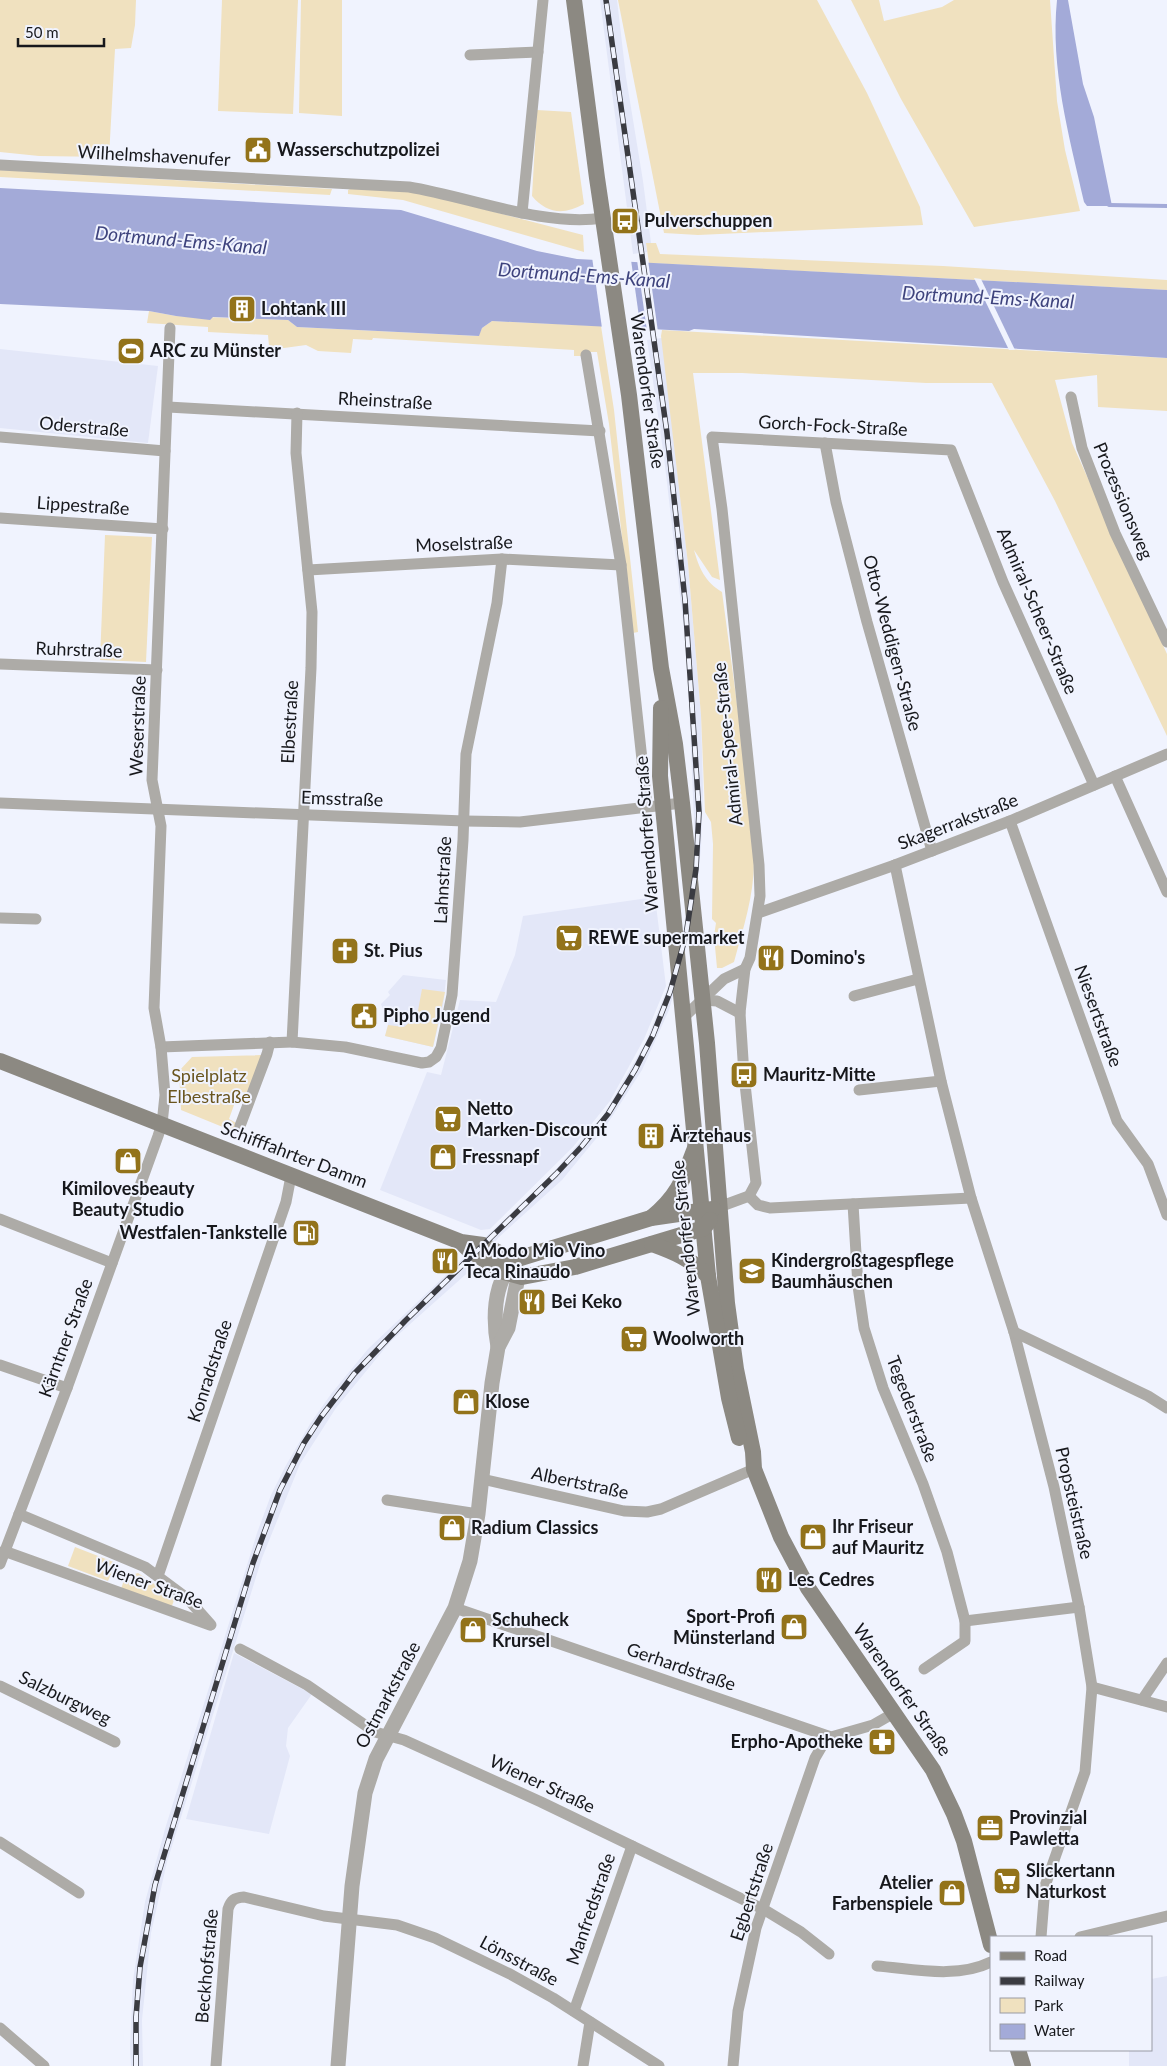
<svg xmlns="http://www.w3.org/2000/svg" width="1167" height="2066" font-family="Lato,sans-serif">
<rect width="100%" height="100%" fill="#f0f3fe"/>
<g fill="#e3e7f8">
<polygon points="600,0 617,0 626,77 643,181 651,243 646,243 647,252 633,254"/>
<polygon points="662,338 688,564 701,715 703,790 701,847 697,888 684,957 669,1010 642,1070 604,1129 562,1180 499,1237 474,1267 390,1342 336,1408 300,1464 262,1558 167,1862 151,1933 142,2020 143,2066 131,2066 130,2047 133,1980 145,1902 165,1829 257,1533 271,1495 285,1467 310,1424 331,1394 368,1349 548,1178 603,1116 646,1042 671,979 686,922 695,844 687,656 664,457 647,340"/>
<polygon points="0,349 158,366 148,443 0,428"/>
<polygon points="655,897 666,986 644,1039 610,1101 573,1147 490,1229 481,1230 380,1190 427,1072 441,1075 460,1000 496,1002 515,955 523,916"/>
<polygon points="403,975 446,980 443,1006 433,1047 385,1036 388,1025 381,1004 390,995 388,992"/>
<polygon points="234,1653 312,1694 288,1728 286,1746 290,1756 269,1834 186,1819"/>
<polygon points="1167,1976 1167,2066 1129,2066 1129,2050 1151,2050 1151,1979"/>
</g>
<g fill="#f0e1bf">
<polygon points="0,0 136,0 135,25 131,48 115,49 109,157 39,156 0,152"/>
<polygon points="222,0 298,0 293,114 218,111"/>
<polygon points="301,0 342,0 342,116 299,113"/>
<polygon points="618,0 817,0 867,93 920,207 923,225 698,235 664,233"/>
<polygon points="851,0 879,0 884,21 942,7 954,0 1050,0 1057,101 1065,150 1080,211 974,227 901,99"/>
<path d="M537,110L571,112L584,204C564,215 547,214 532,196Z"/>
<polygon points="0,170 332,189 330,195 0,177"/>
<polygon points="354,187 409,190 583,235 584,252 403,200 348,194 348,190"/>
<polygon points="646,243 656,243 660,254 943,266 1167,280 1167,290 649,263"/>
<polygon points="149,311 176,316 288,320 297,327 478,336 482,328 492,321 601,326 614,410 638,632 633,633 609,424 597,352 583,352 583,356 574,356 574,350 373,338 372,340 353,339 351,353 318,351 306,345 284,348 269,346 268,335 208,332 208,327 147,323"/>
<path d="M662,330L1167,358V411L1098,407L1097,375L1055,380L1072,443L1167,654V736L1055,501L992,383H926L742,373H693L720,580L712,577L694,550C699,568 705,582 722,592L739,719L754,861C754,896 743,929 734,962L722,968H717L714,936L716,923L712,919L713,844L711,822L705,812L701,715L688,564L661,336Z"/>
<polygon points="105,535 152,537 146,662 100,660"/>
<polygon points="422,989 445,992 433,1047 385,1036 388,1025 404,1027 417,1016"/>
<polygon points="262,1055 248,1094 239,1091 229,1119 238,1124 235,1132 181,1110 179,1071 192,1057"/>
<polygon points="75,1547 116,1563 108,1581 68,1566"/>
<polygon points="138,1573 175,1598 171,1608 121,1589 125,1577"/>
</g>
<g fill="#a3aad8">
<path d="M1057,0H1068L1083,84L1094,117L1112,206H1087L1084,202C1069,135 1050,68 1057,0Z"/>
<polygon points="0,188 401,210 537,251 577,259 1167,290 1167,358 694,329 689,331 492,321 482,328 479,336 297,327 288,320 213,317 210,320 176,316 149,311 0,304"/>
</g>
<g fill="#f0f3fe">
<polygon points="592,257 631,260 641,331 602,328"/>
<polygon points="637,260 648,260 658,332 647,331"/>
<polygon points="974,278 981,279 1015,350 1009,350"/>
</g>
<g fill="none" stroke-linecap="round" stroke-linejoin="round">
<polyline stroke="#a3aad8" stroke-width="4" points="1109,205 1167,206"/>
<g stroke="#adaba7" stroke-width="11">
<polyline points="470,55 538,52"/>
<path d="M0,165L409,187C470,197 543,227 603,218"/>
<polyline points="522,213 543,0"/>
<polyline points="586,355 621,565 647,806"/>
<polyline points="1071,397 1082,448 1115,533 1167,642"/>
<polyline points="168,407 600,431"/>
<polyline points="0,437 165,451"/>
<polyline points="825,443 836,502 867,622 932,851"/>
<polyline points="0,518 163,529"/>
<polyline points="308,570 502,559 621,565"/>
<polyline points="0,664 157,670"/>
<polyline points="1115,776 1167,892"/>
<polyline points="0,803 464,821 520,822 682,803"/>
<polyline points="1010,821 1117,1121 1148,1164 1167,1215"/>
<polyline points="895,865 941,1081 971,1198 1014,1332 1054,1487 1079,1607 1092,1687 1085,1772 1045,1886 1041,1937"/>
<polyline points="758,913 895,865 1010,821 1167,754"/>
<polyline points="0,918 36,919"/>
<polyline points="854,996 918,979"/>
<polyline points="703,1000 717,1001 740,1013"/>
<polyline points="684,1017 724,979 745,969"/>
<polyline points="292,1042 345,1047 422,1063 429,1062 436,1057 441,1048 452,995 463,840 466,754 497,603 502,559"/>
<polyline points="161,1047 292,1042 311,668 312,612 296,453 297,413"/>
<polyline points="859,1090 941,1081"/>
<polyline points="240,1126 267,1054 270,1042"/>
<polyline points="749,1196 758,1205 770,1208 971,1198"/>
<polyline points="853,1204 858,1286 864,1328 883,1388 923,1484 947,1552 965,1621 965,1641 924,1669"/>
<polyline points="719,1207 749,1196 756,1183 744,1075 740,1013 745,969 750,958 760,896 759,865 722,509 712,437 951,450 1003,582 1094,785"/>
<polyline points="0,1219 112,1263"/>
<polyline points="1014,1332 1148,1396 1167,1408"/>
<polyline points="0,1365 67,1388"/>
<polyline points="482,1479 624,1511 647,1512 661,1509 754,1469"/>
<polyline points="387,1500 478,1514"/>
<polyline points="19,1514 145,1567 188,1599 211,1625"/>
<polyline points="4,1551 210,1625"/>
<polyline points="0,1564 67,1388 158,1136 162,1124 165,1095 161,1047 154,1008 161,826 152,780 170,328"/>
<polyline points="158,1576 286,1202 291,1176"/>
<polyline points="455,1608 831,1737 873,1725 894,1713"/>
<polyline points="965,1621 1079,1607"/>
<polyline points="240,1649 307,1685 375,1732 404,1740 541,1802 763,1909 801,1932 829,1954"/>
<polyline points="0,1686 115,1742"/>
<polyline points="1092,1687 1167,1707"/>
<polyline points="1142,1700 1167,1663"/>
<polyline points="0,1842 79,1893"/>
<polyline points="1080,1937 1167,1916"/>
<path d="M877,1966C914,1969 956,1979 991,1962"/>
<polyline points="574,2011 632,1846"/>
<polyline points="0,2028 44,2066"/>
<path d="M216,2066L228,1909C231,1900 234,1898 244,1897L324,1916L397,1925L435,1938L510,1974L553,1998L659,2066"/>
<polyline points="583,2066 590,2022"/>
<polyline points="733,2066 738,2011 756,1928 815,1758 822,1746 831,1737"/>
</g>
<g stroke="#adaba7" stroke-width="15">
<path d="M498,1347C493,1320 493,1286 512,1263"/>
<polyline points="338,2066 352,1886 365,1793 376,1759 455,1608 470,1561 478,1514 492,1383 498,1347 508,1328 518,1277 515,1264"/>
</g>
<g stroke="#8c8982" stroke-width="16">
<polyline points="574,0 597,178 629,395 661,668 675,744 682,803 707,1043 727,1303 736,1369 753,1452 754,1469 781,1537 808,1588 933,1770 954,1814 964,1841 991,1945"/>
<polyline points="661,708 660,776 708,1276 729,1398 739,1438"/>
<polyline points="0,1061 461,1242 483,1245 514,1260 651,1218 713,1209"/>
<path d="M651,1218C678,1196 683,1180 695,1148"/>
<polyline points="462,1243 469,1250 504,1272 522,1277 575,1267 678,1236 704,1228 710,1220"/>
<path d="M652,1244C674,1252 691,1259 708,1276"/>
<polyline points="1018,2050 1023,2066"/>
</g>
<defs>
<polyline id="rail" points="136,2066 136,2017 140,1967 155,1885 253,1563 280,1490 304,1443 321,1417 354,1374 405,1321 556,1174 582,1146 608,1114 635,1070 653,1035 670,992 686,935 696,869 699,812 685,600 667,433 606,0"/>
</defs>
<use href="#rail" stroke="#3a3b41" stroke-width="5.5"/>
<use href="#rail" stroke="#f0f3fe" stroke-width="4" stroke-dasharray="11" stroke-linecap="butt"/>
</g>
<defs>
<symbol id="civic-square" viewBox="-11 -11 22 22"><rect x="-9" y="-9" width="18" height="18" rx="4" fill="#93731a" stroke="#f0f3fe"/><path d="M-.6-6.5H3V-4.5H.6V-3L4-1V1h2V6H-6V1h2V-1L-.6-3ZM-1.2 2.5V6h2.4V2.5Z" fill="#fff"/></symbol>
<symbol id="bus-square" viewBox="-11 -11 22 22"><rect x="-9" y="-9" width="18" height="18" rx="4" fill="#93731a" stroke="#f0f3fe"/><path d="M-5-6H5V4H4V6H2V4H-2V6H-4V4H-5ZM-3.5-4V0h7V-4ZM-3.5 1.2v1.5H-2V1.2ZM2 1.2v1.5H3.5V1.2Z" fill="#fff"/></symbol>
<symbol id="building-square" viewBox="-11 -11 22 22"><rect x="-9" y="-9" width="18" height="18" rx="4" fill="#93731a" stroke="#f0f3fe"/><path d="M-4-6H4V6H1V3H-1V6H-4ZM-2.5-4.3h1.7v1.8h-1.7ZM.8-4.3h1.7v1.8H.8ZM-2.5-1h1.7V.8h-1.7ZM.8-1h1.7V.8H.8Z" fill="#fff"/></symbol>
<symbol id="stadium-square" viewBox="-11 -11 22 22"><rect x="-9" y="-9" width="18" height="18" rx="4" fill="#93731a" stroke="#f0f3fe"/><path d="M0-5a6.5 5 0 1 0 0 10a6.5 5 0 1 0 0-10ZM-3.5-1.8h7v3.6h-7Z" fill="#fff"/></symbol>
<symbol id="supermarket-square" viewBox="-11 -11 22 22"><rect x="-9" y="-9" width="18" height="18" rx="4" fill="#93731a" stroke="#f0f3fe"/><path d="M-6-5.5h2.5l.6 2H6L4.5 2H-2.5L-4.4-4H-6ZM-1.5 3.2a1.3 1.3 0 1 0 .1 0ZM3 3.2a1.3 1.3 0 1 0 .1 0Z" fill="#fff"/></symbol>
<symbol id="church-square" viewBox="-11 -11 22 22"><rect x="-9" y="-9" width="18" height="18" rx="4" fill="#93731a" stroke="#f0f3fe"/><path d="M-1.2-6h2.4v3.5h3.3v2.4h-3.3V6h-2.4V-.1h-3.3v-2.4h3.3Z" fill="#fff"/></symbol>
<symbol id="restaurant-square" viewBox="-11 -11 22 22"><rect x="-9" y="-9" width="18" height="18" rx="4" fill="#93731a" stroke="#f0f3fe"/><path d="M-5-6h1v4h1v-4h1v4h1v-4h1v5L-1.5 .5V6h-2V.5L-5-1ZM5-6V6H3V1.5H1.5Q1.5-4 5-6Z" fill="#fff"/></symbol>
<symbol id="shop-square" viewBox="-11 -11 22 22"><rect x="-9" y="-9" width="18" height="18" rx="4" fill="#93731a" stroke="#f0f3fe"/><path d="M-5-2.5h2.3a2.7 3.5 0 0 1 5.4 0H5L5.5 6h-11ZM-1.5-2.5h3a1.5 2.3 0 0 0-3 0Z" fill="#fff"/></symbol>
<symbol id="fuel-square" viewBox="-11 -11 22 22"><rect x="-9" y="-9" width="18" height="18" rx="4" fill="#93731a" stroke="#f0f3fe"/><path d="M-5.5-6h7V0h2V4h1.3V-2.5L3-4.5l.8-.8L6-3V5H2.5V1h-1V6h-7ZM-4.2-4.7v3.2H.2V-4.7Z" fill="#fff"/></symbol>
<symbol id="school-square" viewBox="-11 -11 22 22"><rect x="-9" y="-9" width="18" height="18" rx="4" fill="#93731a" stroke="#f0f3fe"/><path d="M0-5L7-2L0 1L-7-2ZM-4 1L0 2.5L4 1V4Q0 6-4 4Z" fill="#fff"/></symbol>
<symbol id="pharmacy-square" viewBox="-11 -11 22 22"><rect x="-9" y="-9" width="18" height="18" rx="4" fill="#93731a" stroke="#f0f3fe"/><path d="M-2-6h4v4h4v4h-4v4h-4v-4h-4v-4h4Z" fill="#fff"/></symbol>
<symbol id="office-square" viewBox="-11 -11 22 22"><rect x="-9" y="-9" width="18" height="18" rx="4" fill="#93731a" stroke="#f0f3fe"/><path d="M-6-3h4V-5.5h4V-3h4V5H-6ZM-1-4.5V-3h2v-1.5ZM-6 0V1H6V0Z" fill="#fff"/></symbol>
</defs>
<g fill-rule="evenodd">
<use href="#civic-square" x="242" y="134" width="32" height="32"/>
<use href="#bus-square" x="609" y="205" width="32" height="32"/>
<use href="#building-square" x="226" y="293" width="32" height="32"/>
<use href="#stadium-square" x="115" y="335" width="32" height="32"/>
<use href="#supermarket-square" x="553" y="922" width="32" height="32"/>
<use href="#church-square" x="329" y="935" width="32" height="32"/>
<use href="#restaurant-square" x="755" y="942" width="32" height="32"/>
<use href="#civic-square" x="348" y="1000" width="32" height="32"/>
<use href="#bus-square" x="728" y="1059" width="32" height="32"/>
<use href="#supermarket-square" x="432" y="1103" width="32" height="32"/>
<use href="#building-square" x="635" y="1120" width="32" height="32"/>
<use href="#shop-square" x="427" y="1141" width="32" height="32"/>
<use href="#shop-square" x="112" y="1145" width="32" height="32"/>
<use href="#fuel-square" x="290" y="1217" width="32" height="32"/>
<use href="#restaurant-square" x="429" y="1245" width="32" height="32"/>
<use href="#school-square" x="736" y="1255" width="32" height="32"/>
<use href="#restaurant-square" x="516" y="1286" width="32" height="32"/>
<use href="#supermarket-square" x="618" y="1323" width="32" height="32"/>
<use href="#shop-square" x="450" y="1386" width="32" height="32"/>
<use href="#shop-square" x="436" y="1512" width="32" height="32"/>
<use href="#shop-square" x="797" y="1521" width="32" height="32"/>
<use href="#restaurant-square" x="753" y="1564" width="32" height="32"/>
<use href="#shop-square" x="778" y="1611" width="32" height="32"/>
<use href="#shop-square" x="457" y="1614" width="32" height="32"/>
<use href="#pharmacy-square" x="866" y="1726" width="32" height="32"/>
<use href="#office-square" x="974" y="1812" width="32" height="32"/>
<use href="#supermarket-square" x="991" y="1865" width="32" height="32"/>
<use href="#shop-square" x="936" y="1877" width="32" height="32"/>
</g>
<g text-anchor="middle" stroke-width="4" stroke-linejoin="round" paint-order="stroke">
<g font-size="18" font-weight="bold" fill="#17181c" stroke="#f0f3fe" text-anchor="start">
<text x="277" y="156">Wasserschutzpolizei</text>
<text x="644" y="227">Pulverschuppen</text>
<text x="261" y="315">Lohtank III</text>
<text x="150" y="357">ARC zu Münster</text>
<text x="588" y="944">REWE supermarket</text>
<text x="364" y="957">St. Pius</text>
<text x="790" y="964">Domino's</text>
<text x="383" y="1022">Pipho Jugend</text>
<text x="763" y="1081">Mauritz-Mitte</text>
<text x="467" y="1115">Netto<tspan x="467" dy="21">Marken-Discount</tspan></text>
<text x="670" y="1142">Ärztehaus</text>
<text x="462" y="1163">Fressnapf</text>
<text x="128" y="1195" text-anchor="middle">Kimilovesbeauty<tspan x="128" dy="21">Beauty Studio</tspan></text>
<text x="287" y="1239" text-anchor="end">Westfalen-Tankstelle</text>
<text x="464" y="1257">A Modo Mio Vino<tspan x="464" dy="21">Teca Rinaudo</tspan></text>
<text x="771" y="1267">Kindergroßtagespflege<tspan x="771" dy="21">Baumhäuschen</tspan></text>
<text x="551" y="1308">Bei Keko</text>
<text x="653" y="1345">Woolworth</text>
<text x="485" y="1408">Klose</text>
<text x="832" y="1533">Ihr Friseur<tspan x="832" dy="21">auf Mauritz</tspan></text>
<text x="471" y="1534">Radium Classics</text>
<text x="788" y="1586">Les Cedres</text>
<text x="775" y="1623" text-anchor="end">Sport-Profi<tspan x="775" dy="21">Münsterland</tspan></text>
<text x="492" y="1626">Schuheck<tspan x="492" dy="21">Krursel</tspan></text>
<text x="863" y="1748" text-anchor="end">Erpho-Apotheke</text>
<text x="1009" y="1824">Provinzial<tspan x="1009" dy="21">Pawletta</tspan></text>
<text x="1026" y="1877">Slickertann<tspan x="1026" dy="21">Naturkost</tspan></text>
<text x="933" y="1889" text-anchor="end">Atelier<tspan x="933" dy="21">Farbenspiele</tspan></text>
</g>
<g font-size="18" fill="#17181c" stroke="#f0f3fe">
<text transform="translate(154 156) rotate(3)" y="6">Wilhelmshavenufer</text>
<text transform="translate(647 391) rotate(82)" y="6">Warendorfer Straße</text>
<text transform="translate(385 401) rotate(3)" y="6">Rheinstraße</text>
<text transform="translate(833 426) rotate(3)" y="6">Gorch-Fock-Straße</text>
<text transform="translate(84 427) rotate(5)" y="6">Oderstraße</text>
<text transform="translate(1123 501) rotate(67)" y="6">Prozessionsweg</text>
<text transform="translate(83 506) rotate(4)" y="6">Lippestraße</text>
<text transform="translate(464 544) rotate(-2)" y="6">Moselstraße</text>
<text transform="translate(1037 611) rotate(67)" y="6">Admiral-Scheer-Straße</text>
<text transform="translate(892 643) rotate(75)" y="6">Otto-Weddigen-Straße</text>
<text transform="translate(79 650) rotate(2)" y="6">Ruhrstraße</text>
<text transform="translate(290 722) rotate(-87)" y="6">Elbestraße</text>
<text transform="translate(138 726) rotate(-88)" y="6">Weserstraße</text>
<text transform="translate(728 744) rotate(-96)" y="6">Admiral-Spee-Straße</text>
<text transform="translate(342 799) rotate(2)" y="6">Emsstraße</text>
<text transform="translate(958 822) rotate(-21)" y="6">Skagerrakstraße</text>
<text transform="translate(647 834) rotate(-94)" y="6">Warendorfer Straße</text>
<text transform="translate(443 880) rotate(-87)" y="6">Lahnstraße</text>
<text transform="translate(1098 1016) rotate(70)" y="6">Niesertstraße</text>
<text transform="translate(294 1155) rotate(21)" y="6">Schifffahrter Damm</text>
<text transform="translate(686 1238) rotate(-96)" y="6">Warendorfer Straße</text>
<text transform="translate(66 1338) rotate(-70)" y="6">Kärntner Straße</text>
<text transform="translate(210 1371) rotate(-72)" y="6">Konradstraße</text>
<text transform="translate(912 1409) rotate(69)" y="6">Tegederstraße</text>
<text transform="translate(580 1483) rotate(12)" y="6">Albertstraße</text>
<text transform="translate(1074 1503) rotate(77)" y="6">Propsteistraße</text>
<text transform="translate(149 1584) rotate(20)" y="6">Wiener Straße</text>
<text transform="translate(681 1667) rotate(19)" y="6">Gerhardstraße</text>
<text transform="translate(902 1690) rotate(55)" y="6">Warendorfer Straße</text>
<text transform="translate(388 1695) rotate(-62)" y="6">Ostmarkstraße</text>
<text transform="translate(65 1698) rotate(26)" y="6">Salzburgweg</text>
<text transform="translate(542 1784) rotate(25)" y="6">Wiener Straße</text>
<text transform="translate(752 1892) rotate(-72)" y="6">Egbertstraße</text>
<text transform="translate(591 1909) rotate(-71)" y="6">Manfredstraße</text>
<text transform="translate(519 1961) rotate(28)" y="6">Lönsstraße</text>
<text transform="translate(207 1966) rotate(-85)" y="6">Beckhofstraße</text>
</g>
<g font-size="18" fill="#6a551e" stroke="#f0f3fe">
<text x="209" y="1082">Spielplatz<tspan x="209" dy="21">Elbestraße</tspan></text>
</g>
<g font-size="19" font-style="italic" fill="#3e437d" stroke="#f0f3fe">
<text transform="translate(181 240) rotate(5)" y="7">Dortmund-Ems-Kanal</text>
<text transform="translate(584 275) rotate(4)" y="7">Dortmund-Ems-Kanal</text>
<text transform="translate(988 297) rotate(3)" y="7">Dortmund-Ems-Kanal</text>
</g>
</g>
<rect x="990" y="1936" width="162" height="115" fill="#f0f3fe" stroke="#999ba4"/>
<rect x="1000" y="1952" width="25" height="8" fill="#8c8982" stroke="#999ba4"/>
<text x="1034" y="1961" font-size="15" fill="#17181c">Road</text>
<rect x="1000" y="1977" width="25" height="8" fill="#3a3b41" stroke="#999ba4"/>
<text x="1034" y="1986" font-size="15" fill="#17181c">Railway</text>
<rect x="1000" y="1998" width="25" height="15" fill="#f0e1bf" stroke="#999ba4"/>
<text x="1034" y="2011" font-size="15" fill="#17181c">Park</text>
<rect x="1000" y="2024" width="25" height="15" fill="#a3aad8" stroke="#999ba4"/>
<text x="1034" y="2036" font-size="15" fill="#17181c">Water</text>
<path d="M18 38v8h86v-8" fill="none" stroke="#17181c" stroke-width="2.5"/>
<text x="25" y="38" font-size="15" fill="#17181c" stroke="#f0f3fe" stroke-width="4" paint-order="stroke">50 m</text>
</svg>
